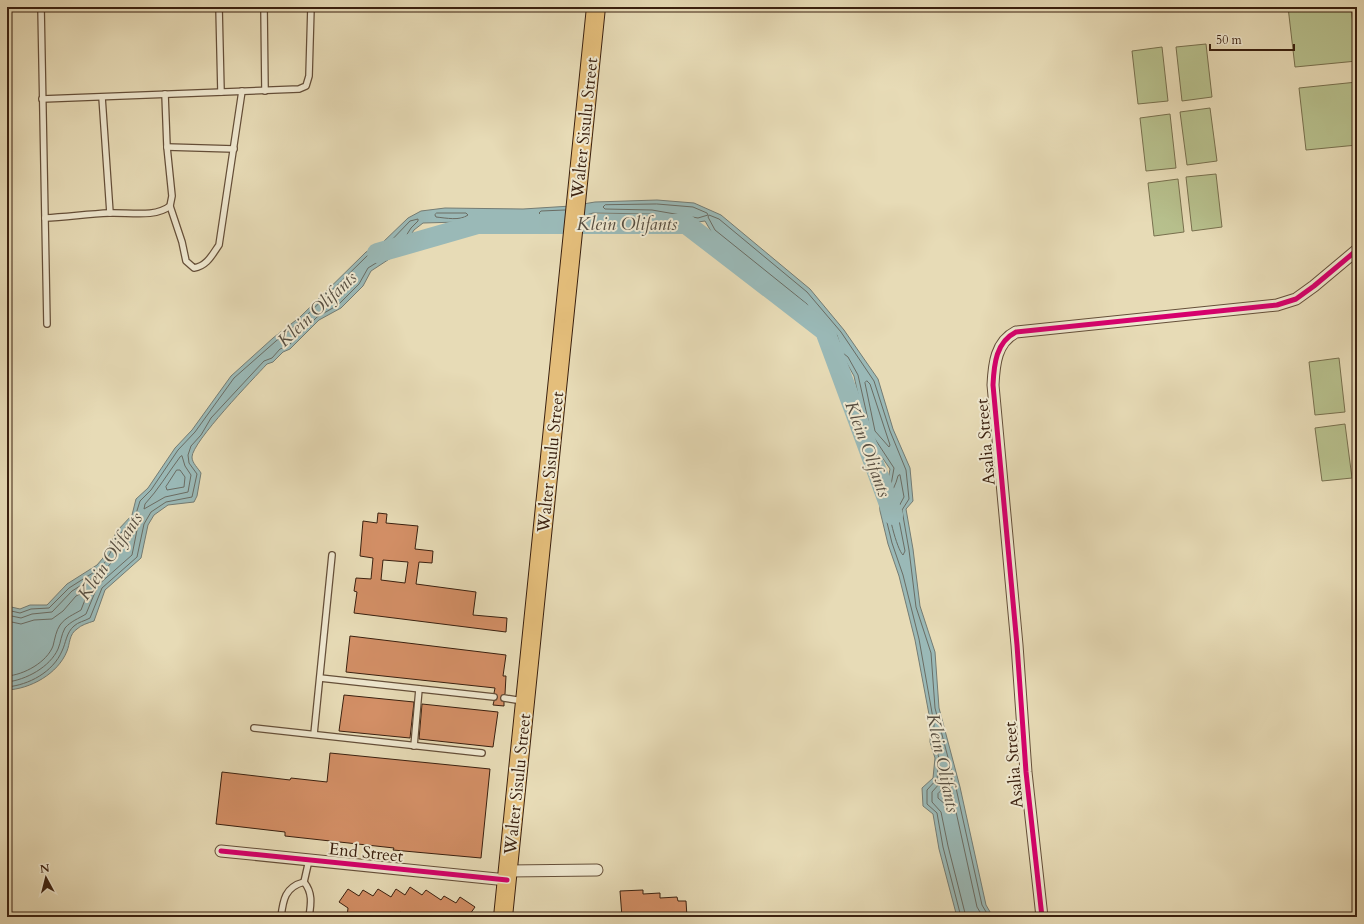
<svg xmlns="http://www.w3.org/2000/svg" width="1364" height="924" font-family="Cardo,serif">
<rect width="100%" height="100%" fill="#e7dbb6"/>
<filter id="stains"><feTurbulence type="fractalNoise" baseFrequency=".005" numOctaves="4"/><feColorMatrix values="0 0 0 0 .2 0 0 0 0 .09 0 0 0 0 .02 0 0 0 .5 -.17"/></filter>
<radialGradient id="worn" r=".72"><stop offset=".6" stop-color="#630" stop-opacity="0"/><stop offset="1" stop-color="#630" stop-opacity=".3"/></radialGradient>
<g fill="#b7c08d" stroke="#78704e">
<polygon points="1288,7 1351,7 1357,61 1295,67"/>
<polygon points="1206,44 1212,97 1182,101 1176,47"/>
<polygon points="1162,47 1168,101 1138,104 1132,51"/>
<polygon points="1357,82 1357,145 1306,150 1299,88"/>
<polygon points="1210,108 1217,161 1187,165 1180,112"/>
<polygon points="1170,114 1176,168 1146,171 1140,118"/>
<polygon points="1216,174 1222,227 1192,231 1186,177"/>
<polygon points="1178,179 1184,232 1154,236 1148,183"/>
<polygon points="1339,358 1345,412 1315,415 1309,362"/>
<polygon points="1345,424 1352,478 1322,481 1315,428"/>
</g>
<path fill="#9ab9b7" stroke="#747c74" d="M657,200L694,203L721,215L810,289L844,330L878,379L893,429L910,468L913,501L906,509L913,549L920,606L935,652L939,708L960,787L986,905L993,917H957L939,849L933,814L923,806L922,788L933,778L935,758L930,742L931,725L915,640L899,576L888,544L880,511L879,500L887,484L890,469L867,435L854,376L845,360L823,343L813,328L804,307L712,233L705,221L698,222L652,214L593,213L569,220L484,218L460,222L423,223L414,230L400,252L371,271L363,286L341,308L319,320L290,349L283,352L273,362L267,364C254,378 192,442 192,457C192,463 198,468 201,473L197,496L194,502L168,505L154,515L148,525L141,558L105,590L94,621C88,623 81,625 77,629C69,634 70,644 67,651C58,674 30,689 7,690V606L20,609L30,605H47L67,584L97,565L103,558L117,531L132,515L136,499L148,488L175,448L192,430L231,376L273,338L300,317L366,252L381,244L408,218L421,211L445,208L523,209L571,206L595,202Z"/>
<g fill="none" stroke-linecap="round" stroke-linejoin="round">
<g stroke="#6a6c63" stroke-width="1">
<polygon points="657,204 693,207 707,213 708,215 698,218 652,210 605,209 603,207 605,205"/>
<path d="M437,213H466L468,215C460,221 446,218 436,217L435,215Z"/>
<polyline points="565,216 541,215 539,213 541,211 565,210"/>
<path d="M821,318L837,335L839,342C830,340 823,328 819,320Z"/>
<polygon points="867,381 870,384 890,445 889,447 875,431 865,383"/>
<path d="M182,456L185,466L191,475L188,492L165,497L144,509L145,504C158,490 168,473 180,457Z"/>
<polygon points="177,470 180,470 185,477 184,487 167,490 166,487"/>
<path d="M900,475L904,497L897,510L905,551L903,555C897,550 886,508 889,500C891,492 896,485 898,476Z"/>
<path d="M7,610L20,613L31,609L49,608L69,588L99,569L106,561L120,534L135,517L140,501L151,490L178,450L195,432L234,378L276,341L302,320L368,255L384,248L410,221L418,219V221L411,228L397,250L368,268L359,284L338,305L317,317L288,346L280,349L272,358L264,361L211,418L201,435L191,446L188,455L189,463L197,474L192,497L166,502L151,512L144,524L137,557L102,588L90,618C85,621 78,622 74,626C66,633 66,643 62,651C53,672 29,685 7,687"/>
<path d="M7,615L21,618L32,614L52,612L72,591L104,571L111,563L125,536L135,525H138L132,555L98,585L86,614C78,619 71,621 65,628C61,635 61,642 58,649C50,667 26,680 7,682"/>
<path d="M7,621L21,624L34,620L52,619L63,611L76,596L86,591L88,592L81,610C73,615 66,617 60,625C56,631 55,638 53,646C47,662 24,675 7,676"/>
<polygon points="943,789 945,791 948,803 946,805 938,798 938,794"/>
<polyline points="961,917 943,847 937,813 927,804 927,790 937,779 939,758 934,742 934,724 919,639 903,575 892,543 884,510 883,500 891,485 894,468 871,433 858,375 848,357 826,340 817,326 807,304 715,230 708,217 709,215 719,219 807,292 841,332 874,381 890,431 906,470 909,499 902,510 909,550 916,607 931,653 935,708 956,788 982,905 989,917"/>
<polyline points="966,917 948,846 941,812 932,802 932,792 940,783 944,770 947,771 951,789 977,907 983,917"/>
</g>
<polyline stroke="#9ab9b7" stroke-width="20" points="377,253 478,224 686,224 825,331 893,515"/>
</g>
<g fill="#d38f66" stroke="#3a200f" fill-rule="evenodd">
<path d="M378,513L387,514L386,523L418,526L415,549L433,551L432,563L419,562L416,584L476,592L473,615L507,618L506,632L354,613L357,592L354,591L356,578L371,579L373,558L360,556L363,521L377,523ZM383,560L408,562L405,583L381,580Z"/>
<polygon points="350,636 506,655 503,676 506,676 505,694 500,698 504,702 504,706 493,705 494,701 498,697 494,693 495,688 346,672"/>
<polygon points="344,695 414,702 410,738 339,731"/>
<polygon points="422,704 498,712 493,747 419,739"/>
<polygon points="330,753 490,769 481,858 393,850 394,848 285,836 285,832 216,824 222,772 290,780 291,778 327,782"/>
<polygon points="410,887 422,895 426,890 441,900 444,896 456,903 460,897 475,907 468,917 438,917 432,914 430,917 407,917 400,912 397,917 347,917 348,908 339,902 348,889 359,896 363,890 373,896 378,889 391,897 396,889 405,895"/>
<polygon points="643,890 643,894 660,893 660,898 677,897 678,901 686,901 687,917 622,917 620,891"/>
</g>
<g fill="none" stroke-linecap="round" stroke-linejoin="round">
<defs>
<g id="service">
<polyline points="41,7 47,324"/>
<polyline points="219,7 221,92"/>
<polyline points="264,7 265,91"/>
<polyline points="102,97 110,213"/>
<polyline points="42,99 299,89 306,86 309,76 311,7"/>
<polyline points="167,147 234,149"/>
<path d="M170,206L182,242L186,261L194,268C207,266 212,255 219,245L242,91"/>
<path d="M45,218C66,217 88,214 109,213C128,212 155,218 170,206L172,196L167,147L165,94"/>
<polyline points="320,678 494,697"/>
<polyline points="504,698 523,701"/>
<polyline points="254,728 482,753"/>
<polyline points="314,734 332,555"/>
<polyline points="414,746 419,689"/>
<path d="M304,882C313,893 311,904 309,917"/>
<polyline points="304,882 309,860"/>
<path d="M281,917C283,900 285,887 304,882"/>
</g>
<g id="minor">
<polyline points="221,851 507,880"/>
<polyline points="508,871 597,870"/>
<path d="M1042,917L1026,772L1017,645L993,385C994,364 996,342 1016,332L1277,305L1296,299L1314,286L1357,250"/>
</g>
<polyline id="trunk" points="503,917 596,7"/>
</defs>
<use href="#service" stroke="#654f39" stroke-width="8"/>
<use href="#minor" stroke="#654f39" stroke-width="13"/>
<use href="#trunk" stroke="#3a200f" stroke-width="20"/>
<use href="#service" stroke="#efe8d0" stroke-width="5.5"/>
<use href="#minor" stroke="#efe8d0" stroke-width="11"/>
<use href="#trunk" stroke="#e4be7b" stroke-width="18"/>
<defs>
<g id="cycleway">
<polyline points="221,851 507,880"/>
<path d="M1042,917L1026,772L1017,645L993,385C994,364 996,342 1016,332L1277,305L1296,299L1314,286L1357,250"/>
</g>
</defs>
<use href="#cycleway" stroke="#efe8d0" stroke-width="8"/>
<use href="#cycleway" stroke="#d6006c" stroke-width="5"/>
</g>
<g text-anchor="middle" stroke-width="4" stroke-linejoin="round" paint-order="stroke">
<g font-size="17" fill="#3a200f" stroke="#efe8d0">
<text transform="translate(584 128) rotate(-84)" y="6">Walter Sisulu Street</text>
<text transform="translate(985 442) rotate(-95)" y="6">Asalia Street</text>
<text transform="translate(550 462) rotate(-84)" y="6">Walter Sisulu Street</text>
<text transform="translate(1013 765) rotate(-95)" y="6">Asalia Street</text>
<text transform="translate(517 784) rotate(-84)" y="6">Walter Sisulu Street</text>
<text transform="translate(366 852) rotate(6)" y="6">End Street</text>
</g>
<g font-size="18" font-style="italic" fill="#574e41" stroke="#efe8d0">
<text x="627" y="230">Klein Olifants</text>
<text transform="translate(317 309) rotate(-43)" y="6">Klein Olifants</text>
<text transform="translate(868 449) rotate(70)" y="6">Klein Olifants</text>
<text transform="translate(110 556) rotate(-56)" y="6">Klein Olifants</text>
<text transform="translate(943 763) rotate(78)" y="6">Klein Olifants</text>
</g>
</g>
<rect width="1364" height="924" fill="none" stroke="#e7dbb6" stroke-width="24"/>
<rect x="8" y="8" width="1348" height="908" fill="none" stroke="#3a200f" stroke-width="2"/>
<rect x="12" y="12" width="1340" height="900" fill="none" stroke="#3a200f"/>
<g transform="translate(46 878) rotate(353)" stroke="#efe8d0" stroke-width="3" paint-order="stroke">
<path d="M0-3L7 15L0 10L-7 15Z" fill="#3a200f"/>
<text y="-6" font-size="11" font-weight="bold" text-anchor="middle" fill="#3a200f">N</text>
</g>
<path d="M1210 44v6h84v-6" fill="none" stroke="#3a200f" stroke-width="2"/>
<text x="1216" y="44" font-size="12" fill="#3a200f" stroke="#efe8d0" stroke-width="3" paint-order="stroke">50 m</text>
<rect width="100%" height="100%" filter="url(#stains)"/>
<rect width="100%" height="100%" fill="url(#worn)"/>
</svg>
